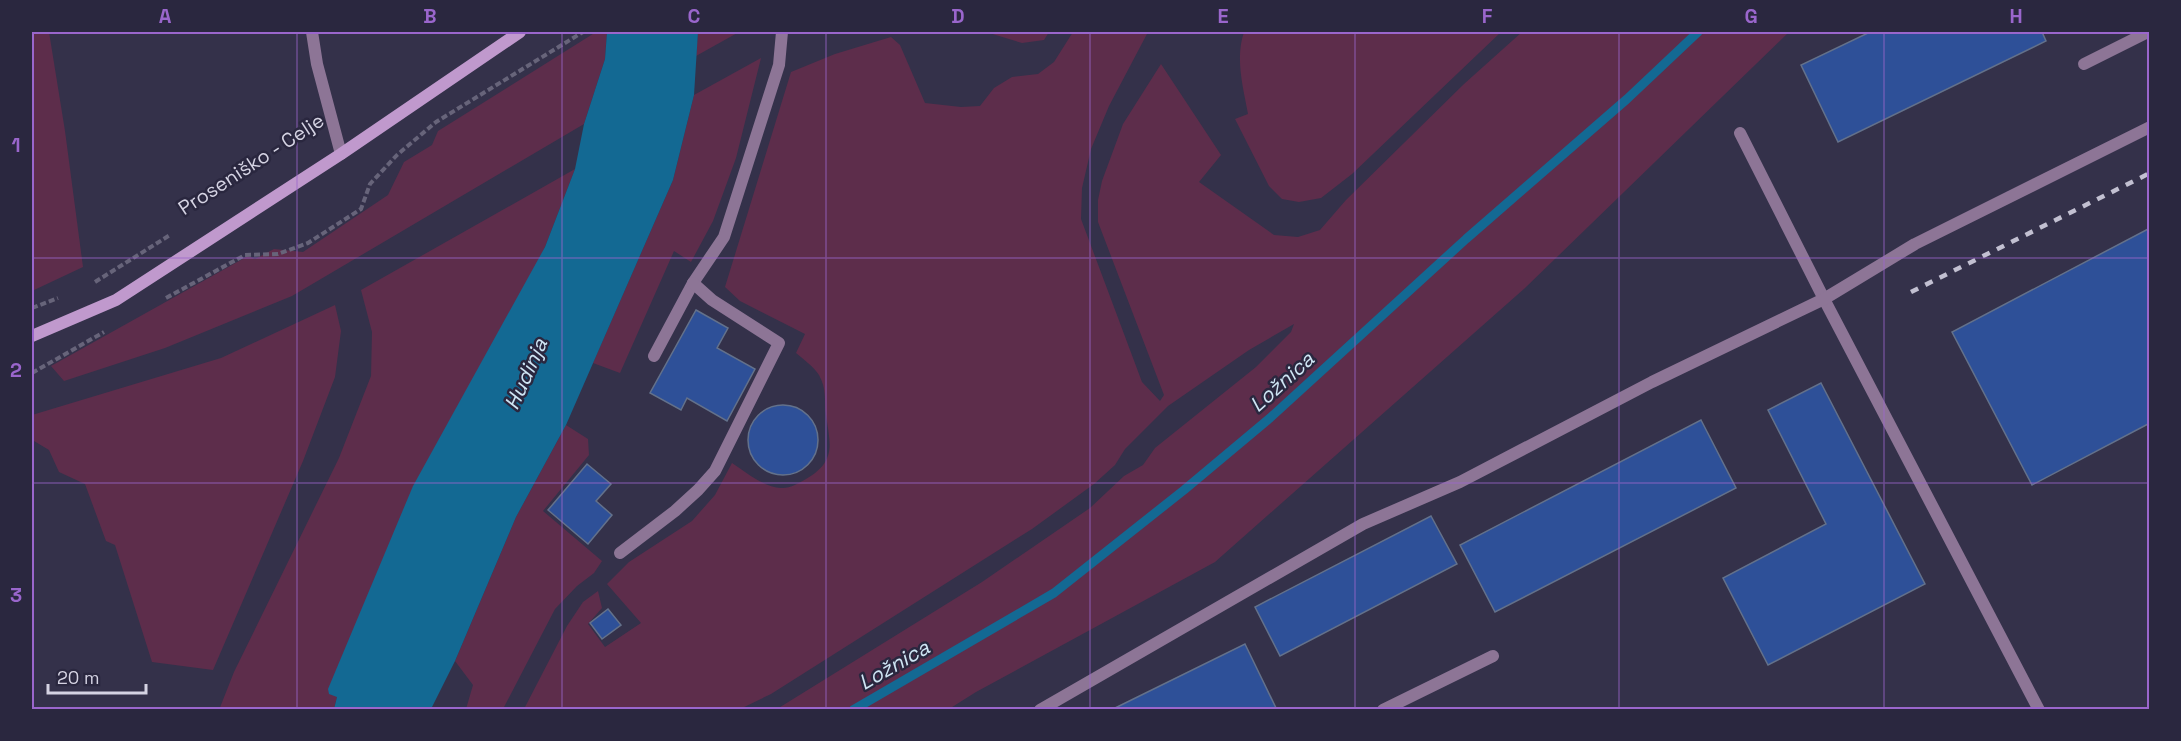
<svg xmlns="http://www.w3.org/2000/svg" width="2181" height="741" font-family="'Space Grotesk',sans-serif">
<rect width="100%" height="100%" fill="#34314a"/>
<g fill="#5d2d4b">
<polygon points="32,32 49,32 65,131 83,267 32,291"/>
<polygon points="596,32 607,32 605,59 584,124 292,296 165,348 64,381 51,366 248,256 255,259 274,249 303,252 388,195 404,162 432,145 438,131"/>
<polygon points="698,32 739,32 696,56"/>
<polygon points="986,32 1049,32 1044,40 1022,43"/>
<path d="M1073,32H1148L1109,106L1091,149L1082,188L1081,219L1142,382L1160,401L1164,395L1098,222V200L1102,181L1123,124L1161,64L1221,155L1199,182L1274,235L1298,237L1320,230L1346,200L1464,84L1522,32H1789L1525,288L1215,562L976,692L949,709H777L982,582L1090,508L1124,476L1143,465L1155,448L1256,367L1291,332L1294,324L1249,350L1168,406L1125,449L1115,465L1094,484L1032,529L771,694L740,709H524L567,626L583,602L598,591L602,608L588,624L605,647L641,623L607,584L629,562L692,521L715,495L732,463C746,472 763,487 781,488C789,489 799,483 806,479C837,461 830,444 826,415C824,401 827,389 819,375C814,367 803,359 796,353L805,334L740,301L725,287L791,72L835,54L891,37L900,45L925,103L961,107L980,106L994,88L1012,77L1038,74L1054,62Z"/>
<path d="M1244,32H1501L1352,174L1321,198L1299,202L1282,199L1269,186L1235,119L1248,114C1243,87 1235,58 1244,32Z"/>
<polygon points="761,58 736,158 713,221 691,262 674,251 620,373 593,363 673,180 694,95"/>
<polygon points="575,169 545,247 337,697 334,709 219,710 234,672 339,458 371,376 372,332 361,290"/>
<polygon points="335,305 341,331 335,377 303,461 213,670 152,662 115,545 106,541 85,484 59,472 49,450 34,441 32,441 32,415 221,358"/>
<polygon points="566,425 588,439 589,455 543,511 602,561 594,573 577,586 555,609 503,709 466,709 473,685 455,661 516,517"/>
</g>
<polygon fill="#136993" points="607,32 698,32 694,95 673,180 566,425 516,517 455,661 431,709 334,709 337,697 329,694 328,689 413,486 545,247 575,169 584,124 605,59"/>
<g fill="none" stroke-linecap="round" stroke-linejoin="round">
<polyline stroke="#136993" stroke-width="9" points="853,710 1054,593 1184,490 1270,418 1466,239 1627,99 1698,32"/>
</g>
<g fill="#2e5098" stroke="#63718b" stroke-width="1.5">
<polygon points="1870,32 2042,32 2046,41 1838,142 1801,65"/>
<polygon points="2150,228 2150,423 2032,485 1952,332"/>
<polygon points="696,310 728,328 717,348 755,369 727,421 687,398 681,410 650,393"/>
<polygon points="1821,383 1925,584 1768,665 1723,578 1826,524 1768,410"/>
<circle cx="783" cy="440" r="35"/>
<polygon points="1701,420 1736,488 1495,612 1460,545"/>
<polygon points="587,464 611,484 596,501 612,515 588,544 548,510"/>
<polygon points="1431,516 1457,564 1280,656 1255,607"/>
<polygon points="608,609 621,625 602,639 590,623"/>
<polygon points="1245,644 1277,710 1111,710"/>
</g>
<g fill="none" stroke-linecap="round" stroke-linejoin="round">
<g stroke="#67647a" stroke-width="4" stroke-dasharray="6 3" stroke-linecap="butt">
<polyline points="95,282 170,235"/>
<polyline points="166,298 245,255 278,254 308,243 361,209 370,184 397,155 436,122 583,32"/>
<polyline points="32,308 58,298"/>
<polyline points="32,373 104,332"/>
</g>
<g stroke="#8d7596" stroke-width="12">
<polyline points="2084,64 2148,32"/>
<polyline points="1740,133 1824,299 2039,710"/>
<polyline points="654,356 693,283 724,237 779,65 782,32"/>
<polyline points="620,553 675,511 698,490 715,471 779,343 712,300 693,283"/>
<polyline points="1040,710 1363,524 1460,482 1652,382 1824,299 1915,244 2150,127"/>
<polyline points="1383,710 1493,656"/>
</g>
<polyline stroke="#8d7596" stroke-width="12" points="312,32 317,64 341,154"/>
<polyline stroke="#c099cd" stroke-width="12" points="32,336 116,300 341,154 520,32"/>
<polyline stroke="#c2c0d1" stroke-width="4.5" stroke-dasharray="8 8" stroke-linecap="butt" points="1911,292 2150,173"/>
</g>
<path fill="none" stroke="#9a66cc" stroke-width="1.5" stroke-opacity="0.55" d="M297,32V710M562,32V710M826,32V710M1090,32V710M1355,32V710M1619,32V710M1884,32V710M32,258H2150M32,483H2150"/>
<g text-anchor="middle" stroke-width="5" stroke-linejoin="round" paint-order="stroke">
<g font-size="20" fill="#d5d3e3" stroke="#2a273f">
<text transform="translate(251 164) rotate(-33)" y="7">Proseniško - Celje</text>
</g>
<g font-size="21" font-style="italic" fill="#cfe5f4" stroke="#2a273f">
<text transform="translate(526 374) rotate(-66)" y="7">Hudinja</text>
<text transform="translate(1282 382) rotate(-42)" y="7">Ložnica</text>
<text transform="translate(894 665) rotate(-30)" y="7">Ložnica</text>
</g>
</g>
<rect width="2181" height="741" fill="none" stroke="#2a273f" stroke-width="66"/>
<path d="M48 684v9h98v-9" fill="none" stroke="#d5d3e3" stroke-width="3"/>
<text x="57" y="684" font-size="18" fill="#d5d3e3" stroke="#2a273f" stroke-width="4.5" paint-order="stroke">20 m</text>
<rect x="33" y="33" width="2115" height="675" fill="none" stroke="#9a66cc" stroke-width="2"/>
<g font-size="20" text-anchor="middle" font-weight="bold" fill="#9a66cc">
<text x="165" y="23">A</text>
<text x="430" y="23">B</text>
<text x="694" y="23">C</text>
<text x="958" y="23">D</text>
<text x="1223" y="23">E</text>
<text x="1487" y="23">F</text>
<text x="1751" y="23">G</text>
<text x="2016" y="23">H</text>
<text x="16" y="152">1</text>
<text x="16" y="377">2</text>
<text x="16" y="602">3</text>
</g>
</svg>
